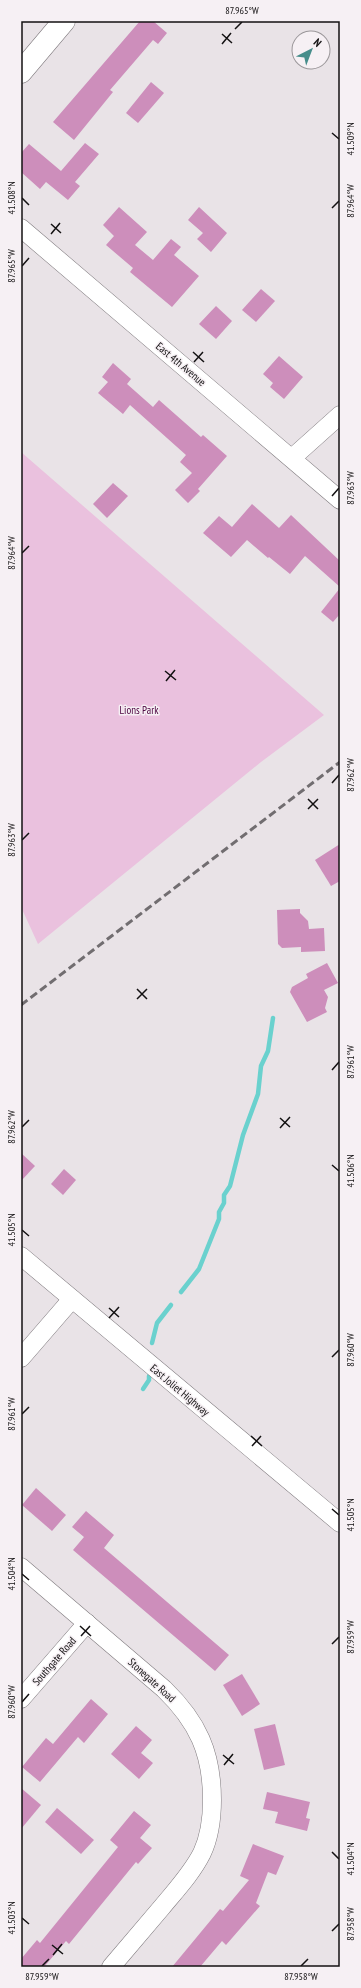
<svg xmlns="http://www.w3.org/2000/svg" width="361" height="1988" font-family="'PT Sans Narrow',sans-serif">
<rect width="100%" height="100%" fill="#e9e3e7"/>
<polygon fill="#eac1de" points="21,452 324,715 261,762 38,944 21,907"/>
<g fill="none" stroke-linecap="round" stroke-linejoin="round">
<g stroke="#6ad1ce" stroke-width="4.5">
<polyline points="181,1292 199,1269 219,1219 219,1212 224,1203 224,1195 230,1186 243,1135 258,1094 261,1066 268,1051 273,1018"/>
<polyline points="152,1343 157,1323 171,1305"/>
<polyline points="143,1389 149,1380 149,1376"/>
</g>
</g>
<g fill="#cd8ebb">
<polygon points="140,21 153,21 167,33 158,44 153,40 110,90 113,92 74,140 53,122"/>
<polygon points="151,82 164,93 138,123 126,113"/>
<polygon points="85,143 99,154 75,182 80,186 68,200 46,182 40,189 21,172 21,153 29,144 61,171"/>
<polygon points="119,207 147,232 135,245 153,260 171,239 181,247 174,255 199,276 172,307 130,272 133,268 106,245 114,236 103,225"/>
<polygon points="199,207 227,233 211,252 197,239 203,233 188,220"/>
<polygon points="261,289 275,301 256,322 242,310"/>
<polygon points="216,306 232,321 216,339 199,324"/>
<polygon points="279,356 303,377 284,399 270,387 273,383 263,374"/>
<polygon points="113,363 131,379 127,384 153,407 159,400 201,437 203,435 227,456 198,489 200,491 188,503 175,490 192,473 180,462 186,455 130,405 123,414 98,393 108,382 102,377"/>
<polygon points="113,483 128,496 107,518 93,504"/>
<polygon points="252,504 279,528 291,515 340,561 340,587 305,556 290,574 269,557 268,558 247,540 231,557 203,533 219,516 232,527"/>
<polygon points="340,588 340,614 333,622 321,612"/>
<polygon points="340,844 340,881 331,886 315,860"/>
<polygon points="300,909 300,913 308,921 309,929 324,928 325,951 301,952 301,947 282,948 278,944 277,910"/>
<polygon points="327,963 338,983 324,990 328,997 325,1008 327,1012 307,1022 290,992 292,987 308,978 306,974"/>
<polygon points="21,1153 35,1166 21,1181"/>
<polygon points="64,1169 76,1180 63,1195 51,1184"/>
<polygon points="36,1488 66,1515 52,1531 22,1505"/>
<polygon points="86,1511 114,1535 104,1548 229,1655 215,1671 73,1550 84,1537 72,1527"/>
<polygon points="242,1674 260,1704 242,1716 223,1685"/>
<polygon points="91,1699 108,1714 84,1743 78,1737 40,1782 22,1767 46,1738 53,1744"/>
<polygon points="275,1724 285,1765 264,1770 254,1729"/>
<polygon points="136,1726 152,1740 141,1753 153,1763 139,1779 111,1754"/>
<polygon points="21,1788 41,1805 21,1829"/>
<polygon points="267,1792 310,1802 306,1818 310,1819 307,1831 275,1823 278,1812 263,1809"/>
<polygon points="57,1808 94,1840 81,1854 45,1822"/>
<polygon points="134,1811 151,1825 140,1838 152,1848 138,1864 136,1862 69,1944 66,1941 44,1967 21,1967 21,1959 37,1940 40,1943 118,1847 110,1840"/>
<polygon points="253,1844 284,1856 276,1875 268,1872 256,1903 260,1906 226,1945 222,1941 200,1967 172,1967 220,1909 223,1911 249,1880 240,1876"/>
</g>
<g fill="none" stroke-linecap="round" stroke-linejoin="round">
<defs>
<g id="minor">
<polyline points="21,228 340,500"/>
<polyline points="292,458 340,415"/>
<polyline points="21,1256 340,1523"/>
<polyline points="21,1358 72,1299"/>
<path d="M21,1567L164,1689C198,1722 212,1753 212,1800C212,1818 210,1836 202,1853C192,1873 176,1890 162,1907C145,1927 128,1947 111,1967"/>
<polyline points="21,1699 87,1623"/>
</g>
<polyline id="secondary" points="21,72 64,21"/>
</defs>
<use href="#minor" stroke="#7f7a7e" stroke-width="19"/>
<use href="#secondary" stroke="#7f7a7e" stroke-width="23"/>
<use href="#minor" stroke="#fff" stroke-width="18"/>
<use href="#secondary" stroke="#fff" stroke-width="22"/>
<polyline stroke="#716d70" stroke-width="3" stroke-dasharray="8 4" stroke-linecap="butt" points="21,1005 340,762"/>
</g>
<path fill="none" stroke="#131112" stroke-width="1.5" d="M235,29L242,22M222,34L232,43M222,44L231,33M332,133L339,139M22,198L29,205M332,208L339,201M51,224L61,233M51,234L60,223M22,266L29,258M193,352L204,362M194,362L203,352M332,496L339,488M22,553L29,546M165,671L176,680M166,681L175,670M332,783L339,775M308,799L318,809M308,809L318,799M22,840L29,833M137,989L147,999M137,999L147,989M332,1070L339,1062M280,1118L290,1127M22,1127L29,1120M280,1128L290,1117M332,1165L339,1171M22,1230L29,1236M109,1308L119,1317M109,1318L119,1307M332,1357L339,1350M22,1414L29,1407M251,1436L262,1446M252,1446L261,1436M332,1509L339,1515M22,1574L29,1580M80,1626L91,1636M81,1636L90,1626M332,1644L339,1637M22,1702L29,1694M223,1755L234,1764M224,1765L233,1754M332,1852L339,1859M22,1918L29,1924M332,1931L339,1924M52,1945L63,1954M53,1955L62,1944M42,1966L49,1959M301,1966L308,1959"/>
<g text-anchor="middle" stroke-width="3" stroke-linejoin="round" paint-order="stroke">
<g font-size="11" fill="#131112" stroke="#f6f0f4">
<text transform="translate(181 364) rotate(40)" y="4">East 4th Avenue</text>
<text transform="translate(180 1390) rotate(40)" y="4">East Joliet Highway</text>
<text transform="translate(54 1661) rotate(-49)" y="4">Southgate Road</text>
<text transform="translate(152 1680) rotate(42)" y="4">Stonegate Road</text>
</g>
<g font-size="11" fill="#4b003e" stroke="#f6f0f4">
<text x="139" y="714">Lions Park</text>
</g>
</g>
<rect width="361" height="1988" fill="none" stroke="#f6f0f4" stroke-width="44"/>
<g transform="translate(311 50) rotate(42)"><circle r="19" fill="#f6f0f4" stroke="#9b979a"/>
<path d="M0-3L7 15L0 10L-7 15Z" fill="#468d8b"/>
<text y="-6" font-size="11" font-weight="bold" text-anchor="middle" fill="#131112">N</text>
</g>
<rect x="22" y="22" width="317" height="1944" fill="none" stroke="#131112" stroke-width="1.5"/>
<g font-size="10" text-anchor="middle" fill="#131112">
<text x="242" y="14">87.965°W</text>
<text transform="translate(350 139) rotate(-90)" y="4">41.509°N</text>
<text transform="translate(11 198) rotate(-90)" y="4">41.508°N</text>
<text transform="translate(350 201) rotate(-90)" y="4">87.964°W</text>
<text transform="translate(11 266) rotate(-90)" y="4">87.965°W</text>
<text transform="translate(350 488) rotate(-90)" y="4">87.963°W</text>
<text transform="translate(11 553) rotate(-90)" y="4">87.964°W</text>
<text transform="translate(350 775) rotate(-90)" y="4">87.962°W</text>
<text transform="translate(11 840) rotate(-90)" y="4">87.963°W</text>
<text transform="translate(350 1062) rotate(-90)" y="4">87.961°W</text>
<text transform="translate(11 1127) rotate(-90)" y="4">87.962°W</text>
<text transform="translate(350 1171) rotate(-90)" y="4">41.506°N</text>
<text transform="translate(11 1230) rotate(-90)" y="4">41.505°N</text>
<text transform="translate(350 1350) rotate(-90)" y="4">87.960°W</text>
<text transform="translate(11 1414) rotate(-90)" y="4">87.961°W</text>
<text transform="translate(350 1515) rotate(-90)" y="4">41.505°N</text>
<text transform="translate(11 1574) rotate(-90)" y="4">41.504°N</text>
<text transform="translate(350 1637) rotate(-90)" y="4">87.959°W</text>
<text transform="translate(11 1702) rotate(-90)" y="4">87.960°W</text>
<text transform="translate(350 1859) rotate(-90)" y="4">41.504°N</text>
<text transform="translate(11 1918) rotate(-90)" y="4">41.503°N</text>
<text transform="translate(350 1924) rotate(-90)" y="4">87.958°W</text>
<text x="42" y="1980">87.959°W</text>
<text x="301" y="1980">87.958°W</text>
</g>
</svg>
